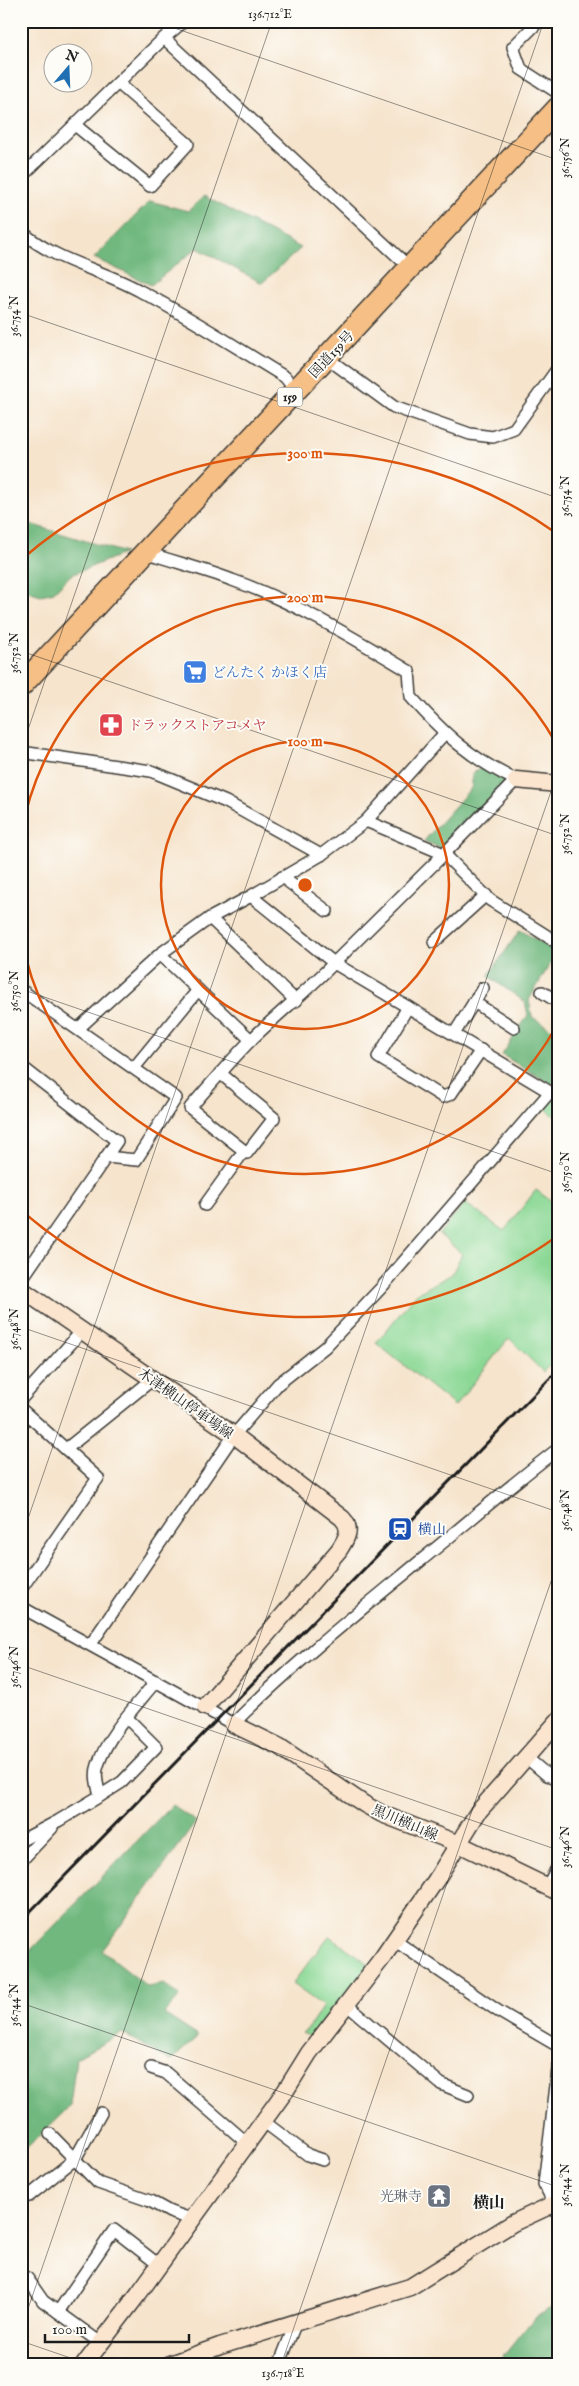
<svg xmlns="http://www.w3.org/2000/svg" width="579" height="2386" font-family="'IM FELL English','Noto Serif JP',serif">
<rect width="100%" height="100%" fill="#fdfcf7"/>
<filter id="ink" filterUnits="userSpaceOnUse"><feTurbulence type="fractalNoise" baseFrequency=".02" numOctaves="2"/><feDisplacementMap in="SourceGraphic" scale="10" xChannelSelector="R" yChannelSelector="G"/><feConvolveMatrix kernelMatrix="1 2 1 2 8 2 1 2 1" color-interpolation-filters="sRGB"/></filter>
<filter id="wash" filterUnits="userSpaceOnUse"><feTurbulence type="fractalNoise" baseFrequency=".0096" numOctaves="4" result="noise"/><feDisplacementMap in="SourceGraphic" scale="20" xChannelSelector="R" yChannelSelector="G"/><feGaussianBlur stdDeviation="1.12" result="paint"/><feColorMatrix in="noise" values="0 0 0 0 0 0 0 0 0 0 0 0 0 0 0 0 0 1.4 0 .05"/><feComposite in="paint" operator="in"/></filter>
<g filter="url(#wash)">
<rect width="100%" height="100%" fill="#f6e4cc"/>
<g fill="#8bd895" stroke="#547a58">
<polygon points="552,1098 558,1102 558,1119 545,1108"/>
<polygon points="536,1190 558,1206 558,1357 543,1372 509,1338 455,1406 376,1343 416,1294 452,1274 462,1254 439,1234 465,1203 504,1231"/>
<polygon points="329,1936 369,1964 315,2038 302,2033 309,2028 323,2006 292,1984"/>
</g>
<g fill="#70b87e" stroke="#466a4d">
<polygon points="204,196 301,248 262,283 197,248 151,285 94,258 150,201 188,211"/>
<polygon points="30,524 125,553 71,575 54,592 41,595 21,589 21,545"/>
<polygon points="482,767 510,781 445,850 424,841 472,787 472,774"/>
<polygon points="520,930 557,952 529,1000 532,1017 558,1033 558,1078 552,1085 502,1055 528,1015 525,1002 488,976"/>
<polygon points="172,1805 196,1822 102,1951 148,1987 164,1984 180,1996 164,2014 198,2036 171,2061 122,2033 76,2058 70,2106 21,2153 21,1960"/>
<polygon points="558,2304 558,2365 496,2365 535,2317"/>
</g>
</g>
<g filter="url(#ink)">
<g fill="none" stroke-linecap="round" stroke-linejoin="round">
<defs>
<g id="street">
<polyline points="539,21 513,47 521,69 558,93"/>
<polyline points="164,38 410,268"/>
<polyline points="75,125 150,186 188,144 118,83"/>
<polyline points="21,177 164,38 184,21"/>
<path d="M21,231C56,262 101,269 140,291C190,317 237,348 285,377L296,391"/>
<polyline points="327,358 394,407 470,434 493,437 514,429 558,368"/>
<path d="M145,552C174,562 204,569 232,580C295,602 352,637 409,671L411,697C444,734 471,759 516,780L444,854L490,900L558,943"/>
<polyline points="21,752 151,771 226,802 321,855"/>
<polyline points="366,821 444,734"/>
<polyline points="282,877 327,911"/>
<polyline points="210,918 296,1001"/>
<polyline points="434,942 486,895"/>
<polyline points="160,954 251,1040"/>
<polyline points="21,990 176,1098 136,1160 106,1157 117,1141 21,1066"/>
<polyline points="542,992 558,1002"/>
<polyline points="474,1002 514,1028"/>
<polyline points="408,1007 378,1057 443,1097 451,1094 481,1050"/>
<polyline points="79,1028 160,954 210,918 251,896 334,963 444,854 366,821 321,855 251,896"/>
<polyline points="454,1034 483,988"/>
<polyline points="134,1068 198,990"/>
<polyline points="205,1205 244,1151"/>
<polyline points="21,1280 106,1157"/>
<polyline points="21,1399 82,1331"/>
<polyline points="21,1409 98,1478 21,1589"/>
<polyline points="66,1449 153,1379"/>
<path d="M21,1607L233,1724C292,1665 356,1614 419,1562C466,1524 510,1485 558,1449"/>
<path d="M91,1644L234,1435L278,1384L325,1347L381,1288L550,1092L334,963C308,990 279,1013 252,1039C230,1061 210,1085 190,1108L247,1153L274,1118L220,1073"/>
<polyline points="526,1757 547,1775 558,1779"/>
<polyline points="100,1796 122,1782 156,1747 127,1718"/>
<path d="M21,1837L24,1839L58,1821L100,1796C98,1786 94,1776 98,1765C108,1734 136,1706 156,1681"/>
<polyline points="21,1861 52,1828"/>
<polyline points="547,1887 558,1866"/>
<polyline points="394,1940 498,2011 558,2046"/>
<polyline points="346,2004 441,2084 468,2095"/>
<polyline points="151,2068 166,2073 247,2143"/>
<polyline points="263,2121 308,2155 323,2160"/>
<polyline points="50,2134 98,2183 150,2201 170,2212 188,2218 185,2229"/>
<polyline points="29,2196 75,2159 101,2113"/>
<polyline points="554,2203 544,2184 558,2069"/>
<polyline points="27,2278 43,2301 102,2344"/>
<polyline points="58,2312 114,2230 159,2265"/>
<polyline points="279,2365 296,2322"/>
</g>
<g id="secondary">
<polyline points="516,780 558,784"/>
<path d="M21,1289L234,1435L342,1518C353,1529 346,1539 339,1550L205,1707"/>
<polyline points="233,1724 280,1747 364,1804 382,1814 459,1844 558,1892"/>
<polyline points="84,2365 139,2293 286,2090 309,2053 383,1957 436,1880 478,1812 558,1721"/>
<polyline points="167,2365 220,2346 410,2287 513,2223 558,2202"/>
</g>
<polyline id="highway" points="21,686 558,108"/>
</defs>
<use href="#street" stroke="#3d3a36" stroke-width="14"/>
<use href="#secondary" stroke="#3d3a36" stroke-width="19"/>
<use href="#highway" stroke="#3d3a36" stroke-width="24"/>
<use href="#street" stroke="#fff" stroke-width="11"/>
<use href="#secondary" stroke="#fbe5cf" stroke-width="16"/>
<use href="#highway" stroke="#f5bf86" stroke-width="21"/>
<polyline stroke="#1c1c1c" stroke-width="3" points="21,1921 558,1370"/>
</g>
</g>
<path fill="none" stroke="#1c1c1c" stroke-width="1" stroke-opacity="0.45" d="M154,21L558,160M21,313L558,498M21,651L558,836M21,750L272,21M21,989L558,1174M21,1327L558,1512M21,1539L544,21M21,1665L558,1850M21,2003L558,2187M21,2329L558,771M21,2341L91,2365M281,2365L558,1561M553,2365L558,2350"/>
<g fill="none" stroke="#de560d" stroke-width="2.5">
<circle cx="305" cy="885" r="144"/>
<path d="M557 1025A288 288 0 0 1 21 935M21 835A288 288 0 0 1 557 745"/>
<path d="M556 1237A432 432 0 0 1 22 1211M22 559A432 432 0 0 1 556 533"/>
</g>
<defs>
<symbol id="supermarket-square" viewBox="-11 -11 22 22"><rect x="-9" y="-9" width="18" height="18" rx="4" fill="#3f7fe0" stroke="#fdfcf7"/><path d="M-6-5.5h2.5l.6 2H6L4.5 2H-2.5L-4.4-4H-6ZM-1.5 3.2a1.3 1.3 0 1 0 .1 0ZM3 3.2a1.3 1.3 0 1 0 .1 0Z" fill="#fff"/></symbol>
<symbol id="pharmacy-square" viewBox="-11 -11 22 22"><rect x="-9" y="-9" width="18" height="18" rx="4" fill="#e0444e" stroke="#fdfcf7"/><path d="M-2-6h4v4h4v4h-4v4h-4v-4h-4v-4h4Z" fill="#fff"/></symbol>
<symbol id="station-square" viewBox="-11 -11 22 22"><rect x="-9" y="-9" width="18" height="18" rx="4" fill="#1a4fb4" stroke="#fdfcf7"/><path d="M-3-6H3Q5-6 5-4V2Q5 4 3 4L4.5 6H3L1.5 4h-3L-3 6H-4.5L-3 4Q-5 4-5 2V-4Q-5-6-3-6ZM-3.5-4v3h7v-3ZM-3.5 1v1.5H-2V1ZM2 1v1.5H3.5V1Z" fill="#fff"/></symbol>
<symbol id="temple-square" viewBox="-11 -11 22 22"><rect x="-9" y="-9" width="18" height="18" rx="4" fill="#6b7280" stroke="#fdfcf7"/><path d="M0-6L5-2H3V0L6.5 2.5H4V6H1.5V3h-3V6H-4V2.5H-6.5L-3 0V-2H-5Z" fill="#fff"/></symbol>
</defs>
<g fill-rule="evenodd">
<use href="#supermarket-square" x="181" y="658" width="28" height="28"/>
<use href="#pharmacy-square" x="97" y="711" width="28" height="28"/>
<use href="#station-square" x="386" y="1515" width="28" height="28"/>
<use href="#temple-square" x="425" y="2182" width="28" height="28"/>
</g>
<g text-anchor="middle" stroke-width="4" stroke-linejoin="round" paint-order="stroke">
<rect fill="#fdfcf7" stroke="#605f5e" stroke-width="1" x="277.5" y="387.5" width="25" height="19" rx="4"/>
<g font-size="12" font-weight="bold" fill="#1c1c1c">
<text x="290" y="401">159</text>
</g>
<g font-size="14" fill="#1c1c1c" stroke="#fdfcf7">
<text transform="translate(331 354) rotate(-47)" y="5">国道159号</text>
<text transform="translate(186 1403) rotate(35)" y="5">木津横山停車場線</text>
<text transform="translate(405 1822) rotate(23)" y="5">黒川横山線</text>
</g>
<g font-size="14" fill="#366cbe" stroke="#fdfcf7" text-anchor="start">
<text x="212" y="677">どんたく かほく店</text>
</g>
<g font-size="14" fill="#be3a42" stroke="#fdfcf7" text-anchor="start">
<text x="128" y="730">ドラックストアコメヤ</text>
</g>
<g font-size="14" fill="#164399" stroke="#fdfcf7" text-anchor="start">
<text x="418" y="1534">横山</text>
</g>
<g font-size="14" fill="#5b616d" stroke="#fdfcf7" text-anchor="end">
<text x="422" y="2201">光琳寺</text>
</g>
<g font-size="16" font-weight="bold" fill="#1c1c1c" stroke="#fdfcf7">
<text x="489" y="2208">横山</text>
</g>
</g>
<circle cx="305" cy="885" r="8" fill="#de560d" stroke="#fdfcf7" stroke-width="2.5"/>
<g font-size="15" text-anchor="middle" font-weight="bold" fill="#de560d" stroke="#fdfcf7" stroke-width="4" stroke-linejoin="round" paint-order="stroke">
<text x="305" y="458">300 m</text>
<text x="305" y="602">200 m</text>
<text x="305" y="746">100 m</text>
</g>
<rect width="579" height="2386" fill="none" stroke="#fdfcf7" stroke-width="55"/>
<g transform="translate(68 68) rotate(19)"><circle r="24" fill="#fdfcf7" stroke="#a3a29f"/>
<path d="M0-4L9 19L0 12L-9 19Z" fill="#1f6fb2"/>
<text y="-8" font-size="14" font-weight="bold" text-anchor="middle" fill="#1c1c1c">N</text>
</g>
<path d="M45 2334v8h144v-8" fill="none" stroke="#1c1c1c" stroke-width="2.5"/>
<text x="52" y="2334" font-size="15" fill="#1c1c1c" stroke="#fdfcf7" stroke-width="4" paint-order="stroke">100 m</text>
<rect x="28" y="28" width="524" height="2330" fill="none" stroke="#1c1c1c" stroke-width="2"/>
<g font-size="12" text-anchor="middle" fill="#1c1c1c">
<text x="270" y="18">136.712°E</text>
<text transform="translate(565 158) rotate(-90)" y="4">36.756°N</text>
<text transform="translate(14 316) rotate(-90)" y="4">36.754°N</text>
<text transform="translate(565 496) rotate(-90)" y="4">36.754°N</text>
<text transform="translate(14 653) rotate(-90)" y="4">36.752°N</text>
<text transform="translate(565 834) rotate(-90)" y="4">36.752°N</text>
<text transform="translate(14 991) rotate(-90)" y="4">36.750°N</text>
<text transform="translate(565 1172) rotate(-90)" y="4">36.750°N</text>
<text transform="translate(14 1329) rotate(-90)" y="4">36.748°N</text>
<text transform="translate(565 1510) rotate(-90)" y="4">36.748°N</text>
<text transform="translate(14 1667) rotate(-90)" y="4">36.746°N</text>
<text transform="translate(565 1847) rotate(-90)" y="4">36.746°N</text>
<text transform="translate(14 2005) rotate(-90)" y="4">36.744°N</text>
<text transform="translate(565 2185) rotate(-90)" y="4">36.744°N</text>
<text x="283" y="2377">136.718°E</text>
</g>
</svg>
